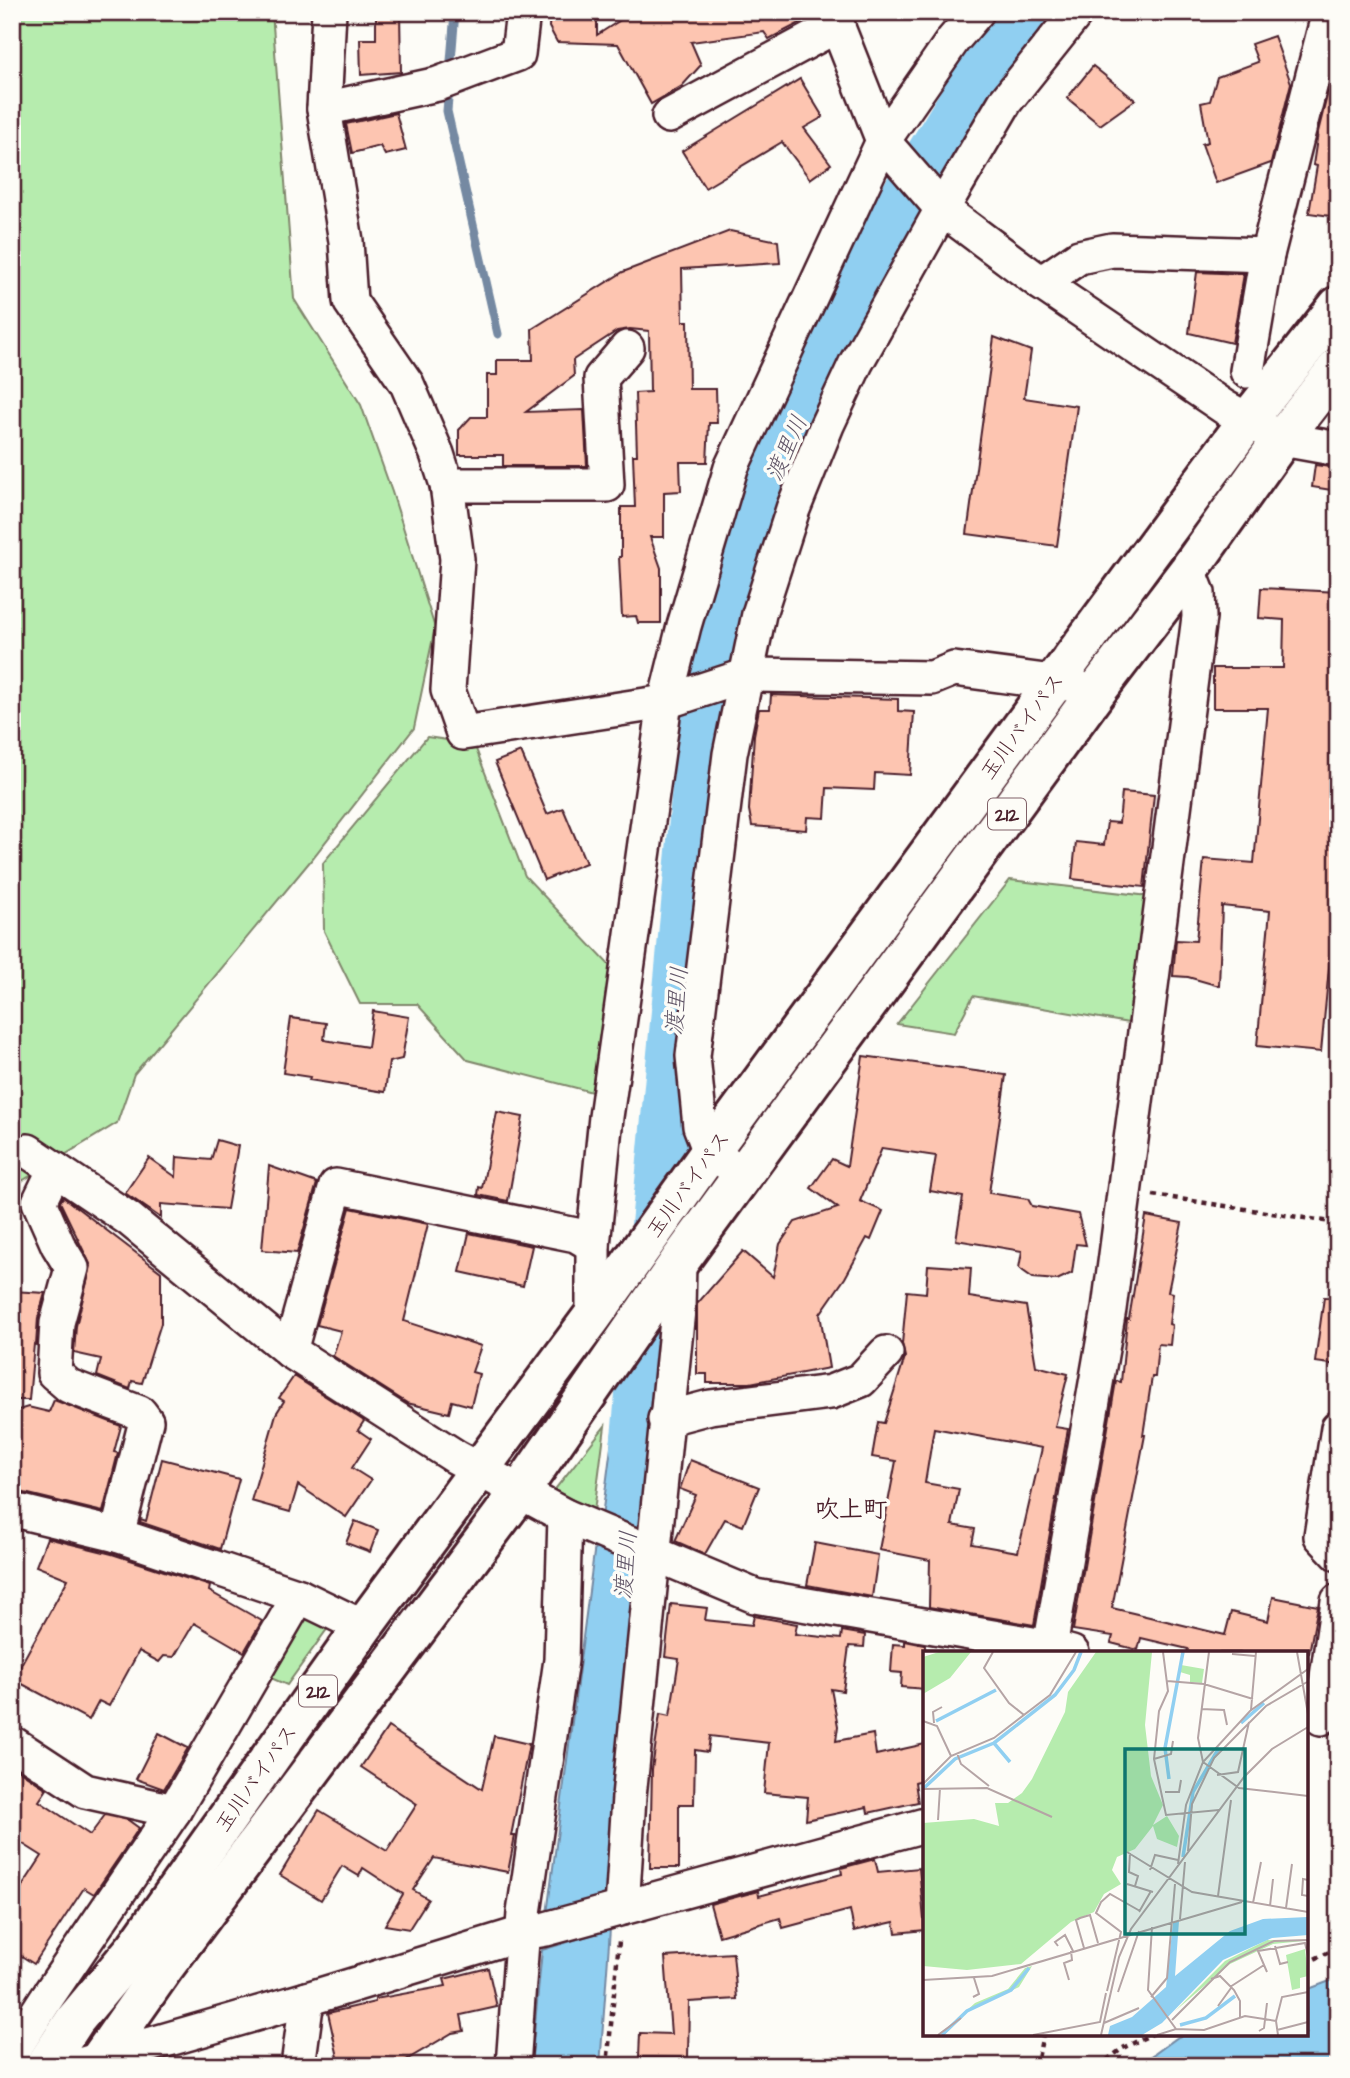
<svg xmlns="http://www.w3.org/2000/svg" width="1350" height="2078" font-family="'Architects Daughter','Klee One',sans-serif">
<rect width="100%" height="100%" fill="#fdfcf7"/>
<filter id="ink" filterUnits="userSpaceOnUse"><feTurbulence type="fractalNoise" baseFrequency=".0143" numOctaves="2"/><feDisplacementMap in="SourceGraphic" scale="14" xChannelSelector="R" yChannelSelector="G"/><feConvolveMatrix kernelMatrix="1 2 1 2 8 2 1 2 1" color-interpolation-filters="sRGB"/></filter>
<g filter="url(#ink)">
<g fill="#b6ecae" stroke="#80866c" stroke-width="2">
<polygon points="12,12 272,12 294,299 361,405 392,492 435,628 414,728 312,859 134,1074 117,1123 12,1187"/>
<polygon points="427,737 474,744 525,876 613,969 592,1092 468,1060 417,1004 360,1004 324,931 323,863"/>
<polygon points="1010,880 1157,897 1140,1025 973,996 954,1033 897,1024"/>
<polygon points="605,1426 593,1519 549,1497"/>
<polygon points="302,1608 330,1625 287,1685 264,1675"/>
</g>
<g fill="#90cff1" stroke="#7489a2" stroke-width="2">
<polygon points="651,1366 640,1537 602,1517 615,1416"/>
<polygon points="595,1545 642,1567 614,1892 547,1914"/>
<polygon points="610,1929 600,2066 531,2066 542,1950"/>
<polygon points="1338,1978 1338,2066 1138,2066 1178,2037 1186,2034 1306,2034 1306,1990"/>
</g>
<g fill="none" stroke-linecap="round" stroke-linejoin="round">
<g stroke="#7489a2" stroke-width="9">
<polyline points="450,73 455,12"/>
<polyline points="449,87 447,111 498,334"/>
</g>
<polyline stroke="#90cff1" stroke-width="52" points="636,1449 704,724 716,660 769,481 885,232 974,86 1032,12"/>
</g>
<g fill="#fdc5b1" stroke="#4a1f2b" stroke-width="2" fill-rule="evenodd">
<polygon points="376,12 400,12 401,72 361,75 360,39 376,39"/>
<polygon points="550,12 583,12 583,15 597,15 597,35 633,12 814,12 802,19 802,22 769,39 764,32 691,42 701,65 682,86 651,104 618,44 557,42 549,27"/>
<polygon points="1274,36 1291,83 1271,163 1216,183 1202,144 1208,142 1201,103 1210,101 1217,77 1258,62 1251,44"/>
<polygon points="1093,66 1135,100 1100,125 1067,98"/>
<polygon points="800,79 823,117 804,128 831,164 810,179 782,142 705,188 682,151"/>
<polygon points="1328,92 1338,93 1338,217 1309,213 1317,166 1313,165 1318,132"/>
<polygon points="396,113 406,150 385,155 380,146 352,153 346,124"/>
<polygon points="730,231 778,241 780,263 682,269 683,321 688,321 689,389 716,389 717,423 709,423 707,462 680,462 681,491 664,492 664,537 650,537 661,568 661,623 638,623 636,616 622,617 619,557 621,557 621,507 635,507 633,455 637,455 635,393 650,392 649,331 630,329 617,331 573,360 574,376 526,412 584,410 587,466 503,466 503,455 459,455 459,430 471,417 487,417 487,375 497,375 497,360 533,360 532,329 623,272"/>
<polygon points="1197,272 1244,274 1232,343 1189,333"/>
<polygon points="994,337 1031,351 1024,398 1077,406 1057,546 967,534"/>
<polygon points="1315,465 1338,468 1338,491 1312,487"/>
<polygon points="1261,588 1338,592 1338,873 1321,1052 1257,1046 1270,911 1222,906 1219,986 1188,977 1173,976 1176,940 1196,941 1204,859 1254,863 1268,708 1213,708 1213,668 1283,668 1284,620 1259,618"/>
<polygon points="771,695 898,699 898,711 914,712 910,775 875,773 874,790 827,788 825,818 807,817 806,830 752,826 749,810 754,735 759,709 770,709"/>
<polygon points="521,752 547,814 563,808 586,863 544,880 495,762"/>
<polygon points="1122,792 1154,795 1144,887 1072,879 1076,842 1104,845 1107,822 1119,823"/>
<polygon points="373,1011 409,1017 402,1059 389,1062 385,1092 309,1080 310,1077 283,1073 291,1018 326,1023 324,1040 368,1047"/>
<polygon points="863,1056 1006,1075 989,1193 1028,1199 1032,1206 1078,1214 1086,1245 1076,1244 1072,1273 1057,1280 1033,1278 1019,1268 1022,1251 956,1240 963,1197 930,1191 936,1156 882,1148 860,1201 883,1211 871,1240 867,1238 845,1278 820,1314 829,1368 750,1383 707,1383 707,1374 697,1374 697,1304 743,1251 773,1277 780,1244 795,1222 838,1208 811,1188 832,1159 847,1166"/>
<polygon points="497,1112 523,1117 508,1201 478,1195 479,1187 482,1188"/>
<polygon points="217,1140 238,1146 227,1209 161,1204 161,1218 125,1193 149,1158 176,1177 177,1157 211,1160"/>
<polygon points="269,1166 317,1183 297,1253 262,1250"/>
<polygon points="63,1197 161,1272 161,1323 142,1383 132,1381 130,1389 97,1376 101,1359 74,1353 76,1326 91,1266 60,1202"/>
<polygon points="350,1208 428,1224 404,1321 481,1346 472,1372 479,1374 471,1406 452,1401 449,1413 407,1403 333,1356 341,1331 317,1325"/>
<polygon points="1146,1216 1182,1223 1168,1292 1173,1293 1169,1324 1172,1325 1170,1345 1158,1344 1155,1377 1152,1377 1143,1435 1145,1435 1112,1608 1225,1635 1231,1612 1268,1621 1273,1597 1318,1606 1309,1653 1187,1653 1188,1649 1141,1638 1138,1650 1111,1643 1113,1636 1073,1630 1116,1381 1121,1382 1127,1319 1129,1319"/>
<polygon points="469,1233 532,1246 523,1286 460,1272"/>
<path d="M928,1265L971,1268L969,1297L1026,1306L1036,1366L1068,1374L1055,1427L1068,1429L1034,1625L929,1607L930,1560L879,1550L896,1461L872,1457L878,1422L884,1423L905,1357L902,1344L907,1291L926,1293ZM934,1428L1042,1448L1018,1552L972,1544L975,1529L952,1525L959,1489L925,1483Z"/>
<polygon points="12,1291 45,1293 38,1318 36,1345 34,1344 29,1400 12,1400"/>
<polygon points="1324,1297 1338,1298 1338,1365 1315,1362"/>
<polygon points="294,1376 364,1421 358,1430 371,1439 352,1468 371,1480 346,1517 298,1485 290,1512 251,1501 276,1414 284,1401 279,1398"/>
<polygon points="54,1400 121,1426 114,1452 118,1453 103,1512 12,1490 12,1412 28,1407 49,1412"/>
<polygon points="162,1459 239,1479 220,1549 140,1522 141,1519 146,1521"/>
<polygon points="690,1460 759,1487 743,1526 725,1519 705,1554 675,1541 696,1495 680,1489"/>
<polygon points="355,1521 378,1530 370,1552 346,1543"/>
<polygon points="47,1538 112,1554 210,1586 209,1591 262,1621 244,1652 194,1623 174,1657 164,1656 159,1662 139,1651 109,1706 99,1701 89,1720 13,1679 68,1579 36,1566"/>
<polygon points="815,1543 878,1555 872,1597 807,1585"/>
<polygon points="671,1604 707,1608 705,1620 752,1625 754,1616 797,1624 795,1634 841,1639 842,1631 865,1635 864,1647 849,1646 843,1691 831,1689 838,1726 836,1741 873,1734 876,1755 925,1744 925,1779 915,1782 918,1802 868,1813 867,1807 806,1820 808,1797 764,1793 769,1743 710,1736 708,1752 695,1750 694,1804 679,1804 679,1868 650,1868 652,1769 660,1714 670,1716 679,1659 665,1657"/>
<polygon points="905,1641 925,1645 925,1689 901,1687 902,1673 891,1672 893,1644 905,1645"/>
<polygon points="388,1727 482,1789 494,1736 529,1744 511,1836 515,1836 508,1872 434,1858 413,1890 428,1899 409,1929 385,1925 403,1894 363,1868 359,1876 342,1866 321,1900 280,1875 319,1810 387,1851 417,1804 361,1767"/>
<polygon points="159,1733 188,1748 164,1789 136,1779"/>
<polygon points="12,1766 47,1789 39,1801 90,1835 105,1815 128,1820 139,1828 94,1894 84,1888 34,1964 12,1950 12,1902 42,1856 12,1837"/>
<polygon points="875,1859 878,1872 919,1868 925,1930 896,1933 894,1922 854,1931 850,1910 783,1928 780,1918 719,1936 710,1904 758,1891 759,1896 842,1874 841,1868"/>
<polygon points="733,1953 737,1999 689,2002 688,2058 639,2057 640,2033 671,2034 665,1957"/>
<polygon points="488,1968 497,2007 461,2015 464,2031 452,2033 396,2066 340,2066 328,2013 375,2002 375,1999 446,1986 444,1979"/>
</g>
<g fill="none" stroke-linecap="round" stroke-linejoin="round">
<defs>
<g id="minor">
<polyline points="329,12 324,109 346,241 350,301 407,384 437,454 447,485 457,559 448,690 463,733 665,702 748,675 932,678 954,669 1075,685"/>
<polyline points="835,12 839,30 883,141 942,209 1041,283 1224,407 1282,439 1338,449"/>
<polyline points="324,109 438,84 518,54 523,12"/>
<polyline points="669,116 838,25"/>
<polyline points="1041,283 1079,257 1112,250 1267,255 1329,12"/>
<polyline points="1247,371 1267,255"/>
<polyline points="447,485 607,485 601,378 627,348"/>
<polyline points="28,1151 129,1219 290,1351 456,1457 565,1516 755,1596 1050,1647 1072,1653"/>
<polyline points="730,1165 710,1152 700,1126 693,1056 730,754 759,614 793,509 827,425 856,363 942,209 1005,102 1077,12"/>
<polyline points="55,1169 39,1202 58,1245 72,1268 57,1323 54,1373 69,1386 140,1413 146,1421 117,1535"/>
<polyline points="593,1316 593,1245 606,1117 665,702 684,626 731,468 883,141 953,40 977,12"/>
<polyline points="290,1351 336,1186 576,1235 593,1245"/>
<polyline points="665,1419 710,1407 831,1392 861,1380 886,1353"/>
<polyline points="1338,1428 1321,1536 1338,1554"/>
<polyline points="22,1512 117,1535 299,1596 363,1627"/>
<polyline points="1050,1647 1109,1309 1199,617 1198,593 1189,570"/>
<polyline points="1321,1718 1338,1601"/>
<polyline points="12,1743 85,1791 174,1811"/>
<polyline points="622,1908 629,1797 678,1310 679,1262"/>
<polyline points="12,2048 16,2046 46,1999 174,1811 299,1596"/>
<polyline points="76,2066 307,1999 523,1933 546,1929 925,1825"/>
<polyline points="298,2066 307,1999"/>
<polyline points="513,2066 524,1913 561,1660 565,1516"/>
</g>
<g id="highway">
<polyline points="45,2066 75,2020 136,1947 363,1627 593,1316 710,1152 1054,683 1248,420 1338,306"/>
<polyline points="95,2066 165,1966 519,1493 679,1262 1099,688 1189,570 1282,439 1338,367"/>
</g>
</defs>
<use href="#minor" stroke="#4a1f2b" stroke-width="38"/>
<use href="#highway" stroke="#4a1f2b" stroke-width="44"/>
<g stroke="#4a1f2b" stroke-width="4.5" stroke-dasharray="5 5" stroke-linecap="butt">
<polyline points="1153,1195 1338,1223"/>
<polyline points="1306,1963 1338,1948"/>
<polyline points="607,2066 619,1941"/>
<polyline points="1035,2066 1037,2064 1043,2034"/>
<polyline points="1099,2066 1123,2048 1152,2034"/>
</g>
<use href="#minor" stroke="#fdfcf7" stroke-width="33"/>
<use href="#highway" stroke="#fdfcf7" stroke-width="38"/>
</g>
</g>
<g text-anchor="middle" stroke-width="7" stroke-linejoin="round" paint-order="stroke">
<g fill="#fdfcf7" stroke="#806168" stroke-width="2">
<rect x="988" y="798.5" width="38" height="31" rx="5"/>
<rect x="299" y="1675.5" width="38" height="31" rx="5"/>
</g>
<g font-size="19" font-weight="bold" fill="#4a1f2b">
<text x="1007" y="821">212</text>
<text x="318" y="1698">212</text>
</g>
<g font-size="21" fill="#4a1f2b" stroke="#fdfcf7">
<text transform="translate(1022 726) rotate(-54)" y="7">玉川バイパス</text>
<text transform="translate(688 1184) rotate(-54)" y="7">玉川バイパス</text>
<text transform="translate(256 1778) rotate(-55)" y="7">玉川バイパス</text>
</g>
<g font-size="23" font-style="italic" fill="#5f5466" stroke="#fdfcf7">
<text transform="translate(786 448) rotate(-66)" y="8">渡里川</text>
<text transform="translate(676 1001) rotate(-85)" y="8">渡里川</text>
<text transform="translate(625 1565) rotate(-85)" y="8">渡里川</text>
</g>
<g font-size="24" font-weight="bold" fill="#4a1f2b" stroke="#fdfcf7">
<text x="851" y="1517">吹上町</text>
</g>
</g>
<g transform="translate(923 1651)">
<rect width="385" height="385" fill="#fdfcf7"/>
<path d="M16,1H48L27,27L0,43V6ZM173,1H229L222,74L228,125L240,154L230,174L244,165L256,185L254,196L234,188L230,175L212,198L194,206L189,219L198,233L181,243L171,261L148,271L98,313L44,319L0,315V172L51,168L76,175L72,152H85L99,142L109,128L142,61L145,41ZM258,14L281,18L279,32L267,31V24L257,21ZM344,289L380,290L350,293L307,313L252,360L302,310ZM382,298L385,325L377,327V337L369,339L363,304ZM109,315L96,336L41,362L52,352L85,338L102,317Z" fill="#b6ecae"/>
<path d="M385,266V284L349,287L300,309L239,372L219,384H185L187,375L209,366L243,336L250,272L256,270L252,325L307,280L340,268Z" fill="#90cff1"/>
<path fill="none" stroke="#90cff1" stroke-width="3.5" d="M13,70L73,39M318,72L341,52M71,92L132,44L151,19L158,1M246,128L242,97L260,1M1,137L32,108L71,92L87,111M260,206L270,141L296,97M257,374L283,367L312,345M19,384L44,360L88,339L106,317"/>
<path fill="none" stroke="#b5a4a5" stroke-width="2" d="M70,1L61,17L86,52L101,64M240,1L245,40L236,60L231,108L243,164L296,159M286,1L275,87L280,111L316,137L385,145M374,1L385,63M309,3L332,5M244,30L281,33L330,48M278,58L301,59L304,74M328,59L333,1M0,70L14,75L28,105M11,72L10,61L19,56M34,102L38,113L66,135M231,108L248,103L250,90M294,124L315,121L326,71M0,133L28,105L71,87L127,44L153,1M0,138L64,137L129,166M242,141H256L258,129M15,169L17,137M265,200L269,153L291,107L343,55L384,31M204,201L269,241L385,261M207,202L206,221L215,225L212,235M255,213L263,154L280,111L327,60L385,18M227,219L232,204L255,209M385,229L380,228L379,244L385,245M204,233L230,241M295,245L308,149M330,252L338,211M347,255L350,228M363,257L369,213M216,261L228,240M257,268L262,211M229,276L225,339L253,378M135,295L132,291L142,284L150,300M352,295L357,313L365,311M161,297L153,269L157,267L167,264L175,292M344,321L335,300L382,292L385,305M288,328L297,325L311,339L317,350V366M0,329L69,325L319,251M146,329L141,312L149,309L148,300M307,336L341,314M184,340L198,281L173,262L178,251L187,243L217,260M195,341L216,280M50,346L56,343L51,327M228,346L244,327L252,233M295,355L308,337M249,369L307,311L351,290L385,289M181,372L216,357M354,379L385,371M336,380L341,377L344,352M15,384L38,367M110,384L177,371L183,342M178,384L196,306L208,278L321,126L349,98L385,76M234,384L253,378L281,379L322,365L353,370M355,384L353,370L359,346L385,341"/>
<path fill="#0f766e" fill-opacity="0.15" stroke="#0f766e" stroke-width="3.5" d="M202,98H322V283H202Z"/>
<rect width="385" height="385" fill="none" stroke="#4a1f2b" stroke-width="3.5"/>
</g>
<rect width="1350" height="2078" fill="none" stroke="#fdfcf7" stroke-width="42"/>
<rect x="21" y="21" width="1308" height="2036" fill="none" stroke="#4a1f2b" stroke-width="2.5" filter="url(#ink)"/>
</svg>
